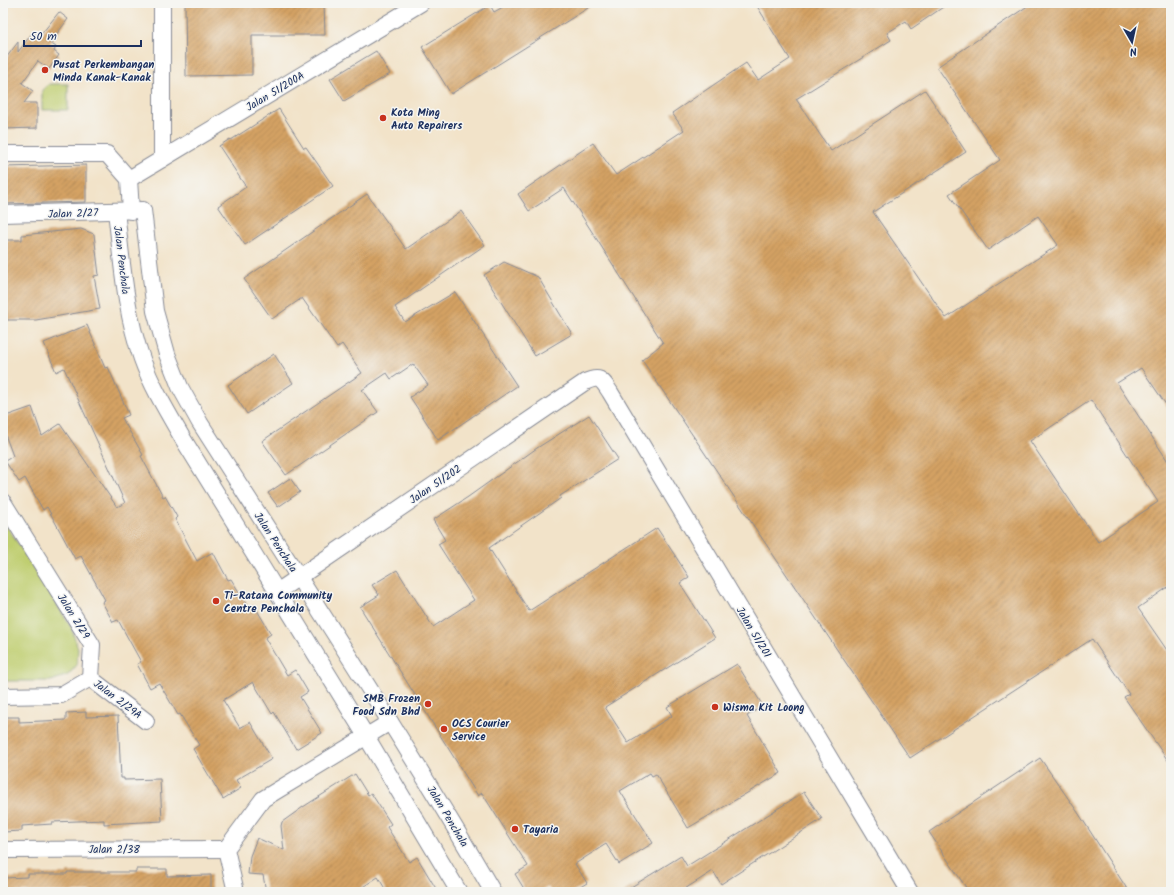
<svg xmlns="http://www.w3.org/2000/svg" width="1174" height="895" font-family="Kalam,sans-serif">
<defs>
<pattern id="building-hatch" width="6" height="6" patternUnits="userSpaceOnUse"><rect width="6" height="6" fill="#d4a263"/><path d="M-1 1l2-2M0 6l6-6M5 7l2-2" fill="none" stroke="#ab8455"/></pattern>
</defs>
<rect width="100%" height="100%" fill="#f6f6f2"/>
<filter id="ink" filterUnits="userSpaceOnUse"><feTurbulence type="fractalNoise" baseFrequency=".025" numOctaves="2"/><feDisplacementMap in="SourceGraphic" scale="8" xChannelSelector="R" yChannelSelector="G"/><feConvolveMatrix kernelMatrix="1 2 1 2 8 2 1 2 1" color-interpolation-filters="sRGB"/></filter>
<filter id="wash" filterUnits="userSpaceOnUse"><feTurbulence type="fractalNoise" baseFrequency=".012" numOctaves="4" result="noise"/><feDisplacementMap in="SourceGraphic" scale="16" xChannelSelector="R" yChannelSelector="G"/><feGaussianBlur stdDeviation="0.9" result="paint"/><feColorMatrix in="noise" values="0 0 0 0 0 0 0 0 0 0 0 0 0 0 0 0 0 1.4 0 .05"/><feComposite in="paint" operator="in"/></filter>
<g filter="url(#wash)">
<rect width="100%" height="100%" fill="#f2e3c9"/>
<g fill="#bfce70" stroke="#6d7e67">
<polygon points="49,84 68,84 68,110 42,110 42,90"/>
<polygon points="3,520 71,627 78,648 77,665 68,675 51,681 3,681"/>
</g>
<g id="blocks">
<g fill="url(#building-hatch)" fill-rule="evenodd">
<polygon points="185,3 324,3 325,35 252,35 252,75 186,76"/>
<polygon points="510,3 596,3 451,94 422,47 490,5 494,12"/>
<path d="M755,3H949L911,29L906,21L887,33L891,40L796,99L831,151L925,90L966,152L873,212L946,318L1058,245L1038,216L988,250L949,194L1000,160L937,67L1032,3H1171V412L1141,368L1117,383L1171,466V585L1138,608L1171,656V765L1124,697L1129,694L1092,639L910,758L642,360L663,343L564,188L529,211L518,194L593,143L616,175L684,130L672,113L746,63L758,80L790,59ZM1091,400L1158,502L1098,542L1030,441Z"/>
<polygon points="59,12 68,19 50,43 56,47 54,51 59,55 49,69 38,61 22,83 33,91 24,103 37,103 37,128 3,129 3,62 18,42 18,52 33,32 39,37"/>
<polygon points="376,51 390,74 344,101 330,79"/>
<polygon points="279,109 304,148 306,147 333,186 245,245 218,206 246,187 219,146 230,139 231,140"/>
<polygon points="86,165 86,202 3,204 3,167"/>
<polygon points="367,194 406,249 461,211 485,245 395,307 405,322 455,292 517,386 438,440 410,397 428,385 413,364 391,379 387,373 362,390 378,412 286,475 262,441 362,373 342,344 337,348 302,298 272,319 244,279"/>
<polygon points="81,229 94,234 99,275 94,276 100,309 36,320 3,320 3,240 22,240 22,235"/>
<polygon points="504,262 538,277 572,334 535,356 484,275"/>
<polygon points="87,325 105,368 108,367 129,415 122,418 143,455 141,456 163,497 165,496 177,517 175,519 197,561 213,552 228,580 231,579 249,608 254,605 271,634 265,638 287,675 295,670 308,692 300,697 322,733 296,749 274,712 272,714 253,682 223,700 240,728 250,722 272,759 236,780 241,788 223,799 193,749 199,745 180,714 178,715 159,683 150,688 137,664 141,662 118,620 113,622 102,602 105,600 81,556 75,559 47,507 43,510 25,478 19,482 5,461 13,456 3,429 3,417 32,407 42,436 60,424 117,507 125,503 64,368 56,372 44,343"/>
<polygon points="274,354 293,383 247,414 228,385"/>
<polygon points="589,415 618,459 560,496 561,498 489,548 529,611 657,528 689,577 680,583 715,638 605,707 628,743 672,716 667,707 737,664 763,706 747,716 781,773 688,828 656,774 652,776 650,773 620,791 653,843 619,864 606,844 575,864 587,883 572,892 551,892 548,887 539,892 526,892 515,874 528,866 482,793 478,796 360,607 379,595 372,585 397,570 433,627 474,600 438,544 445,540 433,520 468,497 537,448"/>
<polygon points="290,478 300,492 278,507 268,493"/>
<polygon points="86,712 86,717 118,716 121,778 124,778 124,780 160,779 162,821 104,824 104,820 52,822 52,824 22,826 22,831 3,832 3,717 19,717 19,722 66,720 66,713"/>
<polygon points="1040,758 1079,814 1129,892 969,892 929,832"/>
<polygon points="355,774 368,795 371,793 391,824 387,827 409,862 417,857 438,892 387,892 378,877 355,892 266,892 263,875 248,874 250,856 257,838 284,850 281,826 282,822 303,807"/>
<polygon points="804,792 822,819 721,884 713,871 680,892 623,892 681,856 687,866"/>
<polygon points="136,869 167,869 167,876 211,875 211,892 3,892 3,878 28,877 28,874 67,874 67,872 136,872"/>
</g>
</g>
</g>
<g filter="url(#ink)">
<use href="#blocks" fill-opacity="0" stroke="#868994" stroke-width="1"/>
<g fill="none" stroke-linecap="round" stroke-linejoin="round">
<defs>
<g id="minor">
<polyline points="162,3 162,159"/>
<polyline points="3,154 107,154 129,179 131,211"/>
<polyline points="129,179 421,3"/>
<path d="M116,211C122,261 125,312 142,359C152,387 168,413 183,439L366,736L459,892"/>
<path d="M3,214L143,210L155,311L167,354L180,387L200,423C299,578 400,733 493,892"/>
<polyline points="3,502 92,645 90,678 61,695 3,696"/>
<path d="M277,592L585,382C600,375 602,380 610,392L910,892"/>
<polyline points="90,678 146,721"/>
<polyline points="3,850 226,849"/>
<polyline points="236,892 226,849 263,799 390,722"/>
</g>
</defs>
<use href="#minor" stroke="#868994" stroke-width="18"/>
<use href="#minor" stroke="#fff" stroke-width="16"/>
</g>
</g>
<g fill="#c8321e" stroke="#f6f6f2" stroke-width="1.5">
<circle cx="45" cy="70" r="4"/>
<circle cx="383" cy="118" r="4"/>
<circle cx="216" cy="601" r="4"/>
<circle cx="428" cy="704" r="4"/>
<circle cx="715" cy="707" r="4"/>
<circle cx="444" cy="729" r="4"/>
<circle cx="515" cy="829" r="4"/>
</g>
<g text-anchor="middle" stroke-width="3" stroke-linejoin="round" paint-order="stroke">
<g font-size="11" font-weight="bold" fill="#1b2f5e" stroke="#f6f6f2" text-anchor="start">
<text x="53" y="68">Pusat Perkembangan<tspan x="53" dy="13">Minda Kanak-Kanak</tspan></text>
<text x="391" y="116">Kota Ming<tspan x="391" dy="13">Auto Repairers</tspan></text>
<text x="224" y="599">Ti-Ratana Community<tspan x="224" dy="13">Centre Penchala</tspan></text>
<text x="420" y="702" text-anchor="end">SMB Frozen<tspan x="420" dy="13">Food Sdn Bhd</tspan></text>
<text x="723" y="711">Wisma Kit Loong</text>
<text x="452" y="727">OCS Courier<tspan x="452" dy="13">Service</tspan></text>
<text x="523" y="833">Tayaria</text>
</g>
<g font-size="11" fill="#1b2f5e" stroke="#f6f6f2">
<text transform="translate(275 91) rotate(-31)" y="4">Jalan 51/200A</text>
<text transform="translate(73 213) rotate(-2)" y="4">Jalan 2/27</text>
<text transform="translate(122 260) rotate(83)" y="4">Jalan Penchala</text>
<text transform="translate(435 484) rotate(-34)" y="4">Jalan 51/202</text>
<text transform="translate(276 542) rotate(57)" y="4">Jalan Penchala</text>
<text transform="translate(74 616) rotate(58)" y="4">Jalan 2/29</text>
<text transform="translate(754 632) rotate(59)" y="4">Jalan 51/201</text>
<text transform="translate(118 699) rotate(37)" y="4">Jalan 2/29A</text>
<text transform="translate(448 816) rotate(59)" y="4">Jalan Penchala</text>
<text x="114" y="853">Jalan 2/38</text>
</g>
</g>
<rect width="1174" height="895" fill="none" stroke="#f6f6f2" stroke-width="16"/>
<g transform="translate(1132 42) rotate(171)" stroke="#f6f6f2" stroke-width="3" paint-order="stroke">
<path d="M0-3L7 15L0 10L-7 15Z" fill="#1b2f5e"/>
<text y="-6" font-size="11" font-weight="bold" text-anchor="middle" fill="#1b2f5e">N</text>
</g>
<path d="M24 40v6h117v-6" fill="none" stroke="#1b2f5e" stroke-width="2"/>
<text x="30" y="40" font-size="12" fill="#1b2f5e" stroke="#f6f6f2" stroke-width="3" paint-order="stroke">50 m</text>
</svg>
